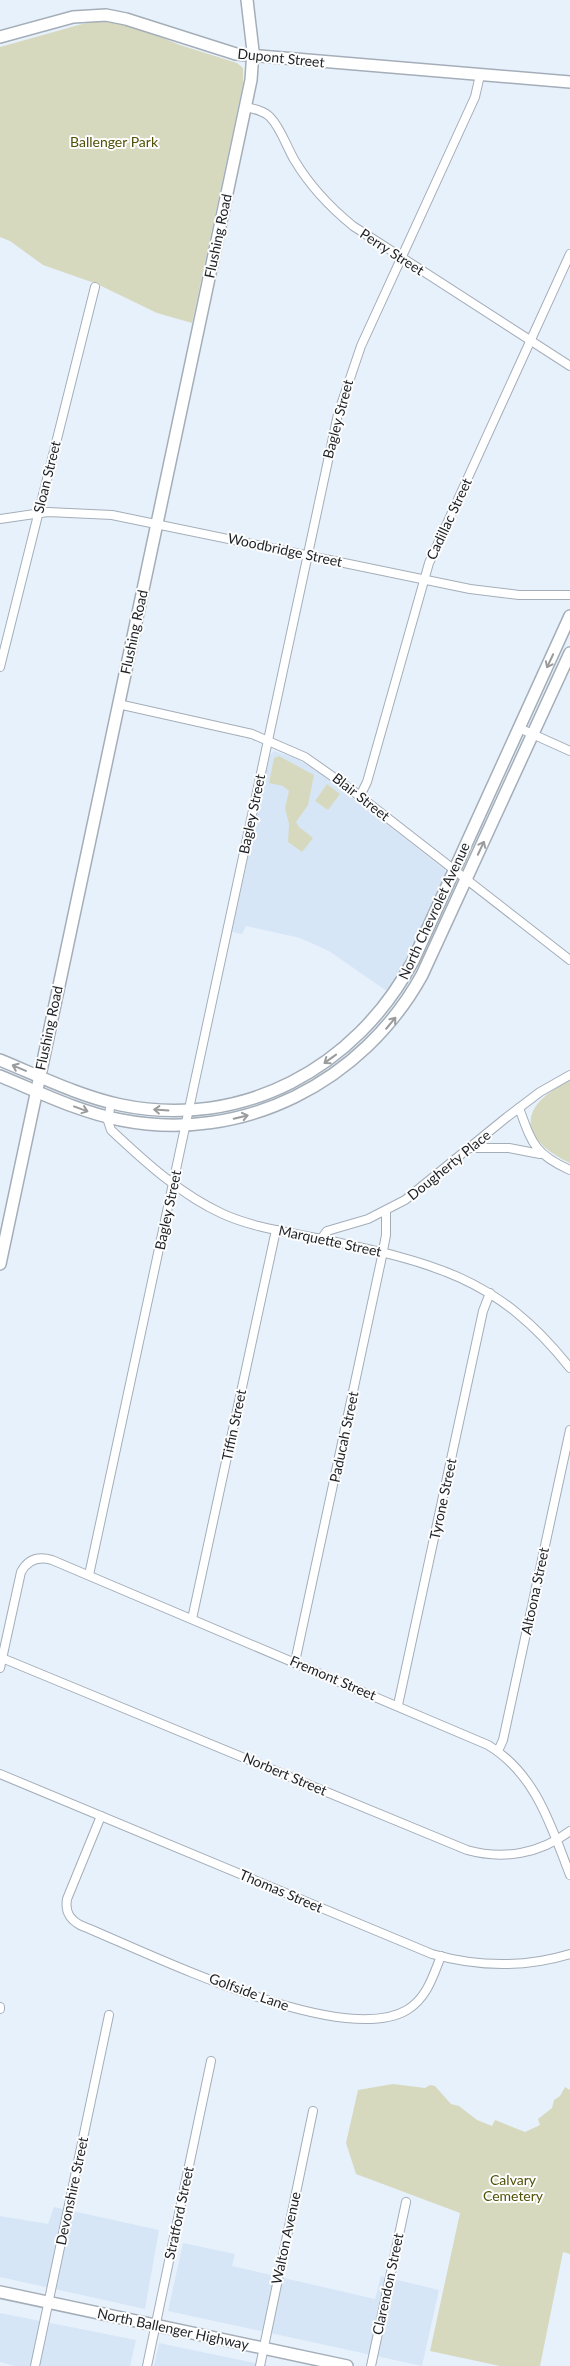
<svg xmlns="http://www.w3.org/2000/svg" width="570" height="2366" font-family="Lato,sans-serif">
<rect width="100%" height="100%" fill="#e7f1fc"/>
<g fill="#d6e6f6">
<polygon points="274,751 296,758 326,777 445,870 445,876 406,961 388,992 329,951 300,938 246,926 242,934 232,932 270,755"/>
<polygon points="54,2207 159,2230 145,2309 0,2277 0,2216 48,2224"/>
<polygon points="183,2243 235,2254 232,2266 375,2299 381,2276 439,2290 422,2366 168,2311"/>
<polygon points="0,2313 136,2340 130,2366 15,2366 0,2362"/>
<polygon points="159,2343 269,2366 154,2366"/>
</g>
<g fill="#d7d9bf">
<polygon points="105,20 141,29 180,45 237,63 243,68 243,84 192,323 157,313 97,284 43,265 10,241 0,237 0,47 82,24"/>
<polygon points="279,756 314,775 308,805 296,822 299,827 313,838 302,852 288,842 289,824 285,808 289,791 283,786 269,783 274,758"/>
<polygon points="327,784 340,794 328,810 315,801"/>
<path d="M570,1081V1163C519,1139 516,1106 570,1081Z"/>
<polygon points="393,2084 425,2088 430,2085 435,2086 451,2104 459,2106 477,2120 492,2126 495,2120 525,2132 540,2125 538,2119 552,2108 554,2100 560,2096 565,2087 570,2090 570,2254 563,2252 540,2366 500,2366 430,2351 460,2213 356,2174 346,2143 358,2090"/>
</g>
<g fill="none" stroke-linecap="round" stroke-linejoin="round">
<defs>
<g id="street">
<path d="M246,107C255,109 264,111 270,117C281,128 287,148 295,161C310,186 331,208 353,226L570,366"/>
<polyline points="0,519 48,512 112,515 470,589 519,595 570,595"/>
<polyline points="0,667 95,287"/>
<polyline points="118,704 252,734 305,757 349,788 570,960"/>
<polyline points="519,728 570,751"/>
<polyline points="360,796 367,782 429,563 570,254"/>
<path d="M111,1102L108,1121L111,1130C144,1161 181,1195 223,1214C254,1228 289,1232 322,1239C430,1262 498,1276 570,1368"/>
<path d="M519,1108C532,1143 534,1154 570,1170"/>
<polyline points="470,1148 509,1148 540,1154"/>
<polyline points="321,1239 327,1231 368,1219 405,1200 507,1117 540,1092 570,1075"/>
<polyline points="89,1575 338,414 361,346 475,97 480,75"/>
<polyline points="192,1619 276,1230"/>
<path d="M2,1658L467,1850C503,1860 540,1854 570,1831"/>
<polyline points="295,1662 381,1261 386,1235 386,1211"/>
<path d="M0,1668L21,1572C28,1559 39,1556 52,1560L488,1745C536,1774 551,1826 570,1875"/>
<polyline points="398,1705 483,1311 490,1293"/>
<polyline points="498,1751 503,1740 570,1430"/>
<path d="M0,1774L432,1954C478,1967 524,1968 570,1954"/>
<path d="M101,1816L67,1899C65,1911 69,1919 80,1925C149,1953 341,2049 407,2010C427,1998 433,1976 441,1956"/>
<polyline points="0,2009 0,2007"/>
<polyline points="35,2366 109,2015"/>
<polyline points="147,2366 211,2061"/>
<polyline points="260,2366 313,2111"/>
<polyline points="371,2366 406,2202"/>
</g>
<g id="secondary">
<polyline points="0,37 73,17 106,15 126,19 236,54 570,82"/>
<path d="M0,1060C39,1076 79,1096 121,1105C242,1130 356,1068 413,961L570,616"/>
<path d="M0,1076C39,1092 79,1112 121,1120C243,1144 363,1082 422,975L570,653"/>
<polyline points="0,1264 251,80 253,51 247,0"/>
<polyline points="0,2292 347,2366"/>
</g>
</defs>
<use href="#street" stroke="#a4aeb8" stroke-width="10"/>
<use href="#secondary" stroke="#a4aeb8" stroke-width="14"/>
<use href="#street" stroke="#fff" stroke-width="8"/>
<use href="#secondary" stroke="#fff" stroke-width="11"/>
</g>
<defs><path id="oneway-shaft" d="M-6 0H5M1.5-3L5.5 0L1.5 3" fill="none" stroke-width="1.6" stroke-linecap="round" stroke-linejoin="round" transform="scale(1.25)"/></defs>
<g stroke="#999b9d">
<use href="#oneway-shaft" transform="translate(550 661) rotate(115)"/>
<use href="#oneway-shaft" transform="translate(481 848) rotate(-65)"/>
<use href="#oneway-shaft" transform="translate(391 1023) rotate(-50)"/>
<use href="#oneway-shaft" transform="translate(330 1059) rotate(144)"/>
<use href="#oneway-shaft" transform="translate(19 1068) rotate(-157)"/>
<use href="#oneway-shaft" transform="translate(81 1109) rotate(20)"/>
<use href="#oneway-shaft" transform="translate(161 1110) rotate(-176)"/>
<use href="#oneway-shaft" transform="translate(241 1117) rotate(-14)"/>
</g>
<g text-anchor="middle" stroke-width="4" stroke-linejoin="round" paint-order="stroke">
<g font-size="14" fill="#1d2125" stroke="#fdfdfd">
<text transform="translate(281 58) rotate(6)" y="5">Dupont Street</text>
<text transform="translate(218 236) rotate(-78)" y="5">Flushing Road</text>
<text transform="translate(392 252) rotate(33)" y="5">Perry Street</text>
<text transform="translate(338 419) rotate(-75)" y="5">Bagley Street</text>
<text transform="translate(47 477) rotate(-76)" y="5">Sloan Street</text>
<text transform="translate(449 519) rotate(-65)" y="5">Cadillac Street</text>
<text transform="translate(285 550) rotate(12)" y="5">Woodbridge Street</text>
<text transform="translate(134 632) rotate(-78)" y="5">Flushing Road</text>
<text transform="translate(361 797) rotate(38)" y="5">Blair Street</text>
<text transform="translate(252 814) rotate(-78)" y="5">Bagley Street</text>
<text transform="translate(434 911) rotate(-65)" y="5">North Chevrolet Avenue</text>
<text transform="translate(49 1028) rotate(-78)" y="5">Flushing Road</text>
<text transform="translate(449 1165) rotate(-39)" y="5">Dougherty Place</text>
<text transform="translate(168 1210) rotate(-78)" y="5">Bagley Street</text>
<text transform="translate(330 1241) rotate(12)" y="5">Marquette Street</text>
<text transform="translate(234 1425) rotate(-78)" y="5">Tiffin Street</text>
<text transform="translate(344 1437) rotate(-78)" y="5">Paducah Street</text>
<text transform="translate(443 1499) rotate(-78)" y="5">Tyrone Street</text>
<text transform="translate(535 1591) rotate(-78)" y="5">Altoona Street</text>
<text transform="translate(333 1678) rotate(23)" y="5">Fremont Street</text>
<text transform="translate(285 1774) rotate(23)" y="5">Norbert Street</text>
<text transform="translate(281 1891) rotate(23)" y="5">Thomas Street</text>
<text transform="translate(249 1992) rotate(20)" y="5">Golfside Lane</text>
<text transform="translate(72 2191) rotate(-78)" y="5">Devonshire Street</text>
<text transform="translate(179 2213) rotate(-78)" y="5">Stratford Street</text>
<text transform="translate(286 2238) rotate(-78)" y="5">Walton Avenue</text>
<text transform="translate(388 2284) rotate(-78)" y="5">Clarendon Street</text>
<text transform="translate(173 2329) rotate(12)" y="5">North Ballenger Highway</text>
</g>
<g font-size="14" fill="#515108" stroke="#fdfdfd">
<text x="114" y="147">Ballenger Park</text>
<text x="513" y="2185">Calvary<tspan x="513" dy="16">Cemetery</tspan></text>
</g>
</g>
</svg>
